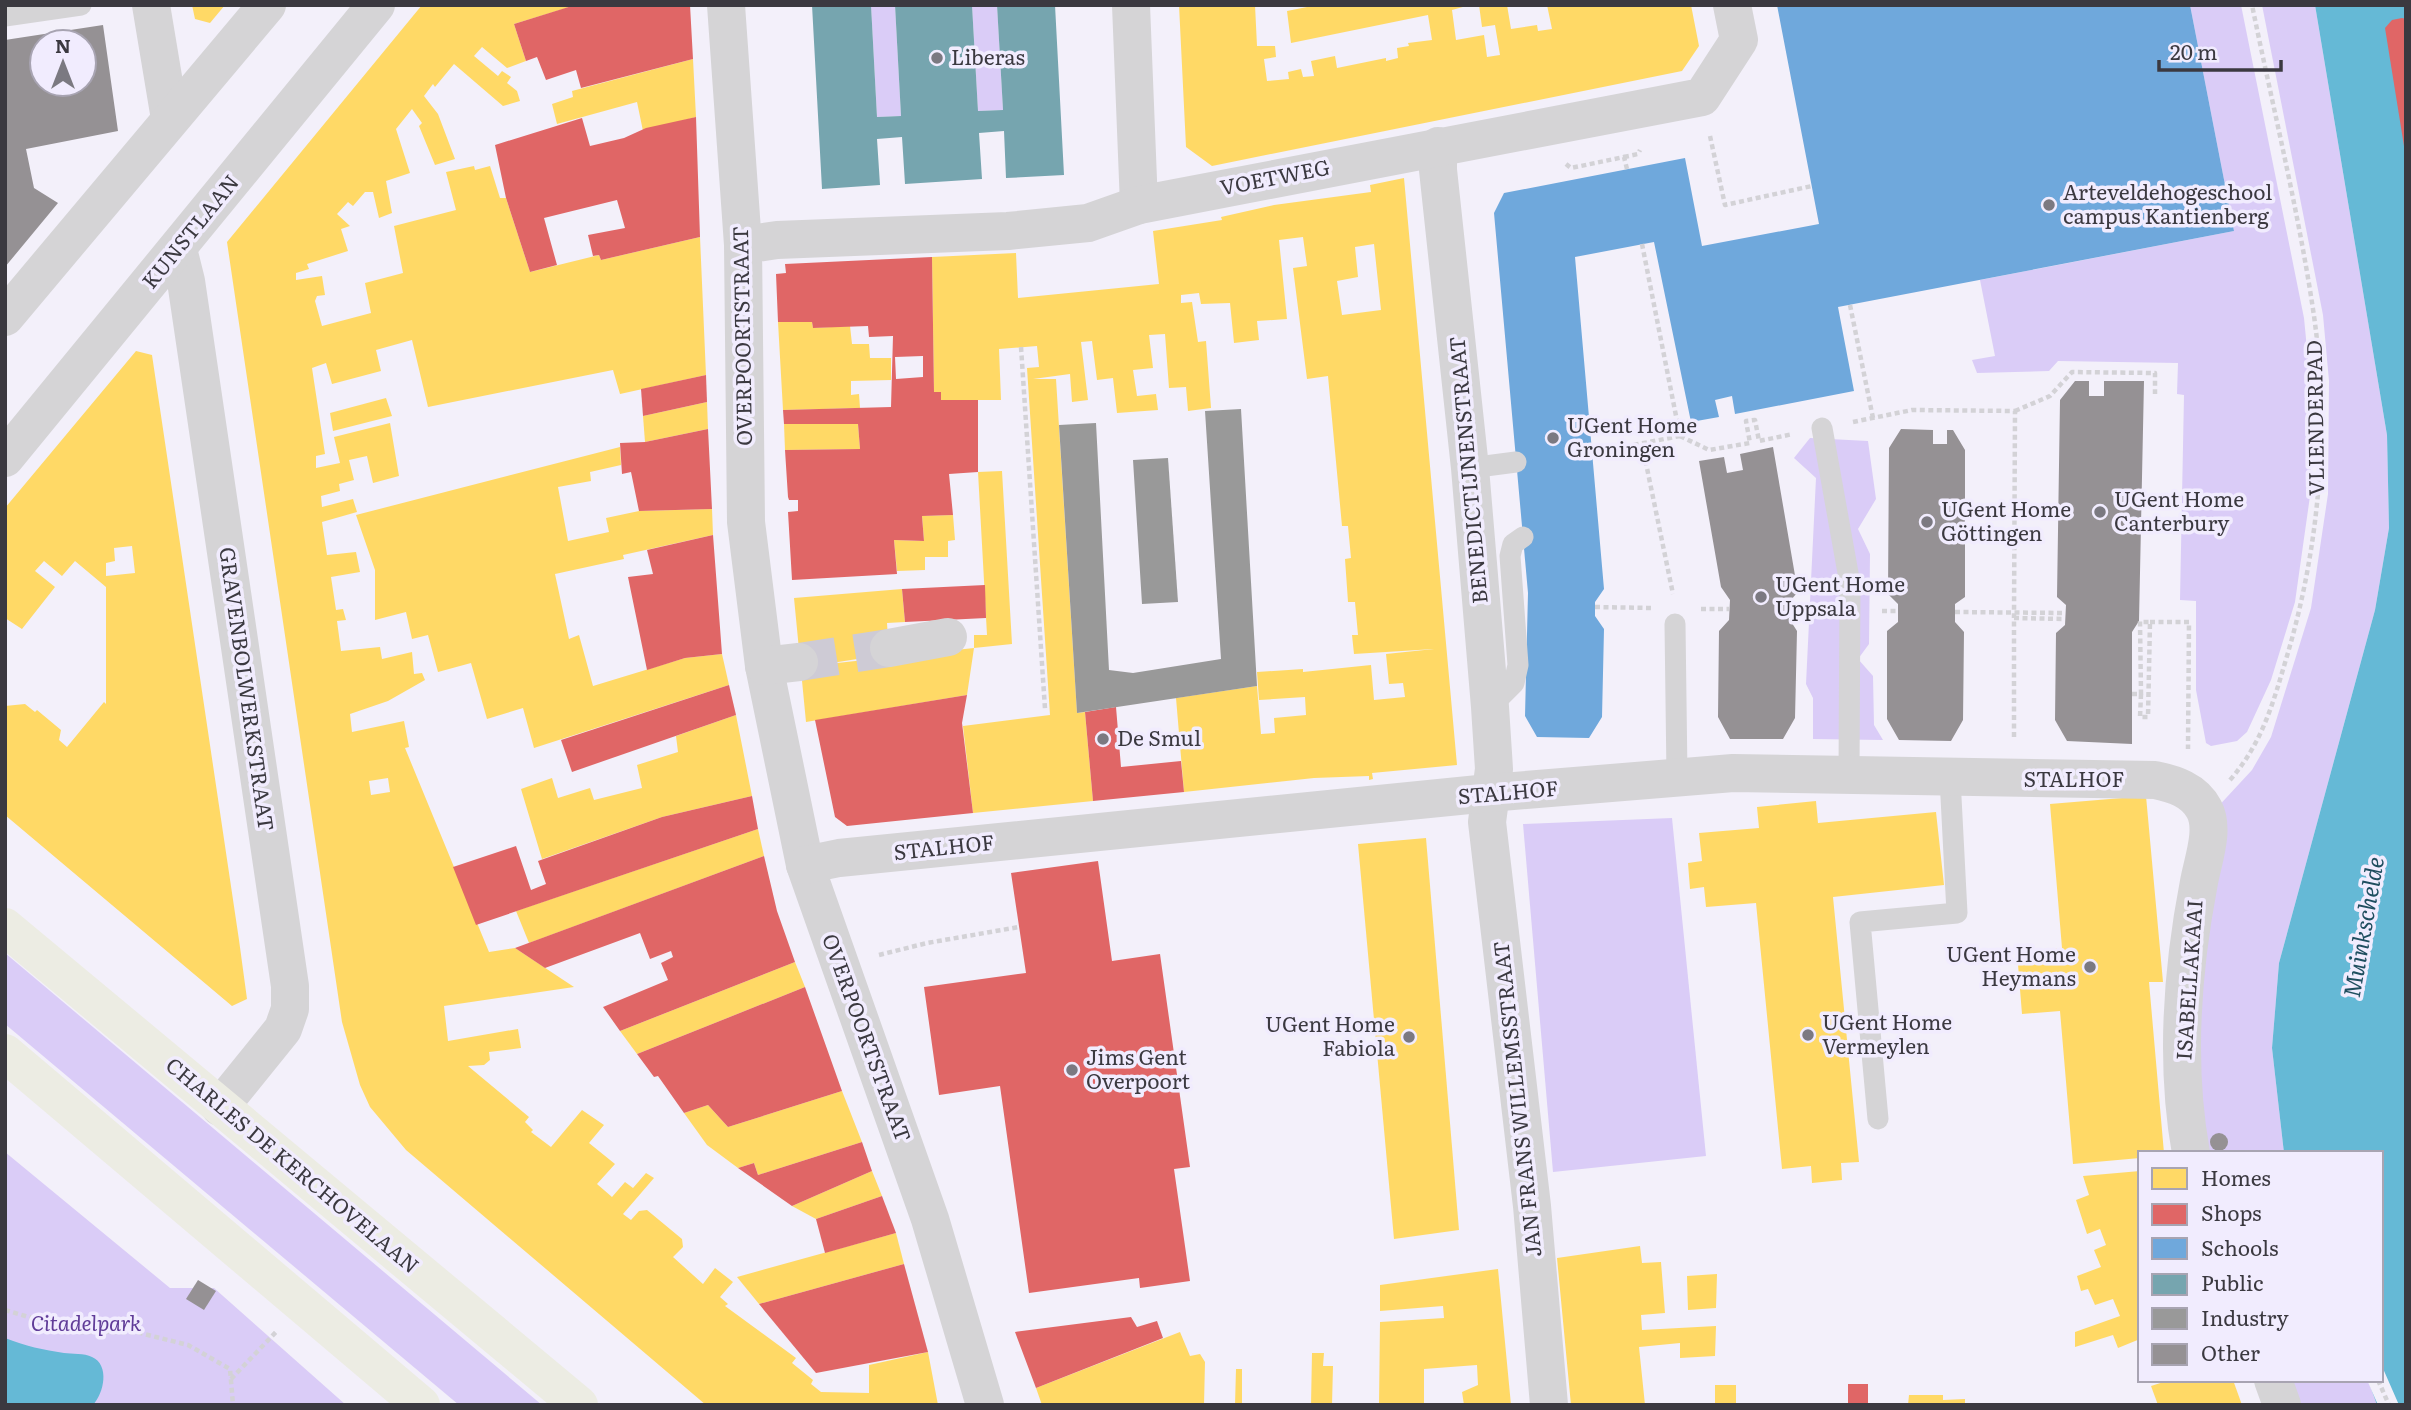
<svg xmlns="http://www.w3.org/2000/svg" width="2411" height="1410" font-family="Literata,serif">
<rect width="100%" height="100%" fill="#f3f0fa"/>
<g fill="#daccf7">
<polygon points="871,5 895,5 901,116 877,117"/>
<polygon points="972,5 997,5 1003,110 978,111"/>
<polygon points="2190,5 2241,5 2304,318 2310,380 2311,489 2295,602 2271,680 2247,732 2237,741 2211,746 2206,743 2196,690 2196,601 2180,600 2184,395 2177,394 2178,363 2058,361 2049,371 1977,373 1972,360 1995,356 1980,280 2234,231"/>
<polygon points="2262,5 2315,5 2387,435 2389,528 2375,610 2279,963 2272,1048 2284,1153 2200,1153 2194,1115 2214,811 2252,770 2271,737 2311,608 2328,494 2329,381 2323,315"/>
<polygon points="1810,438 1868,441 1876,499 1858,529 1870,554 1869,644 1858,659 1873,676 1874,725 1883,740 1813,739 1813,698 1806,684 1816,478 1794,458"/>
<polygon points="1672,818 1706,1156 1553,1172 1523,824"/>
<polygon points="5,953 542,1405 459,1405 5,1024"/>
<polygon points="5,1152 170,1288 214,1288 346,1405 5,1405"/>
<polygon points="2283,1380 2368,1380 2377,1405 2292,1405"/>
</g>
<g fill="#65b9d6">
<polygon points="2315,5 2406,5 2406,1405 2377,1405 2368,1380 2381,1380 2381,1153 2284,1153 2272,1048 2279,963 2375,610 2389,528 2387,435"/>
<path d="M5,1338C25,1346 44,1350 64,1353C72,1354 84,1353 92,1357C110,1365 104,1393 93,1405H5Z"/>
</g>
<polygon fill="#f3f0fa" points="2381,1364 2399,1405 2378,1405 2367,1380 2381,1380"/>
<g fill="#ffd966" fill-rule="evenodd">
<polygon points="192,5 225,5 210,23 195,19"/>
<path d="M422,5L573,6L514,24L526,61L507,68L482,47L474,56L498,76L502,71L511,77L507,83L517,91L520,101L503,106L454,64L435,87L433,84L424,96L438,114L455,159L435,165L419,126L422,123L412,109L396,129L410,173L386,181L392,213L379,218L373,192H365L353,206L348,202L337,214L350,226L341,229L348,251L307,264L309,269L296,273V280L322,276L325,295L317,296L315,301L322,326L371,313L365,283L403,273L394,226L456,210L446,172L474,166L475,170L490,166L500,198H506L530,272L599,255L601,260L700,237L706,375L620,394L613,370L428,407L412,340L376,350L381,371L332,384L326,363L312,368L325,454L316,456V468L340,463L334,437L390,423L399,476L373,483L367,456L349,460L354,480L339,484L340,491L321,496L322,507L353,499L357,512L322,522L327,555L356,552L360,572L331,577L336,610L343,609L346,620L337,621L341,651L380,647L382,659L412,652L414,674L422,673L425,680L388,701L350,714L352,732L404,721L409,747L405,748L489,952L515,948L574,987L444,1006L448,1041L518,1029L521,1048L489,1052L490,1060L484,1065L468,1066L529,1117L525,1122L533,1130L531,1132L551,1147L582,1110L604,1125L589,1143L615,1164L597,1184L612,1197L625,1182L633,1188L646,1173L654,1178L623,1214L631,1220L639,1211L647,1210L682,1239L683,1247L673,1257L703,1284L715,1268L733,1282L720,1297L728,1304L725,1306L796,1358L792,1363L813,1380L811,1384L821,1392L869,1393V1365L928,1352L938,1405H706L406,1150L370,1107L360,1085L342,1022L227,242ZM388,778L390,792L371,795L369,781Z"/>
<polygon points="1179,5 1255,5 1257,46 1275,46 1276,57 1264,59 1267,81 1289,79 1288,72 1301,69 1303,77 1314,76 1311,61 1335,56 1337,68 1386,58 1386,61 1398,58 1397,48 1409,46 1408,43 1432,40 1428,15 1291,43 1287,11 1317,5 1470,5 1452,10 1456,40 1484,35 1487,57 1500,55 1495,25 1482,27 1479,5 1507,5 1511,29 1537,25 1538,31 1552,29 1547,5 1691,5 1699,46 1682,71 1212,166 1186,147"/>
<polygon points="693,59 696,117 643,131 637,102 557,124 552,104 573,97 572,91"/>
<path d="M1404,178L1457,765L1372,773L1373,779L1369,780V776L1314,778L1184,792L1176,698L1257,686L1261,734L1275,733L1274,718L1306,715L1305,697L1259,700L1257,672L1303,669V672L1371,665L1374,700L1405,697L1403,683L1389,684L1386,654L1434,649L1354,654L1352,635H1358L1355,602H1348L1345,559L1351,558L1348,526H1342L1328,376L1307,379L1293,268L1307,266L1303,237L1279,240L1287,319L1257,321L1259,340L1234,343L1230,303L1201,304L1199,293L1181,295V303L1192,302L1198,342L1206,341L1211,408L1188,411L1186,387L1169,388L1165,334L1149,335L1153,368L1133,370L1137,396L1156,394L1158,410L1117,413L1113,378L1097,380L1092,341L1081,342L1088,400L1072,402L1070,374L1033,379H1056L1077,713L1085,712L1093,801L973,813L963,726L1050,715L1027,368L1039,367L1037,346L999,349L1001,400H941V392H934L932,257L1016,253L1018,298L1159,284L1153,231L1222,220L1221,217L1274,205L1371,192L1370,185ZM1374,244L1381,310L1342,315L1337,281L1358,277L1355,247Z"/>
<polygon points="778,322 812,322 813,328 850,326 852,344 869,344 870,358 891,358 891,380 851,381 851,395 859,394 860,408 783,410"/>
<path d="M136,351L152,355L239,940L247,999L232,1006L5,815V706L25,704L35,712L37,710L61,730L59,740L67,747L104,702L106,704V587L75,561L62,576L44,561L35,571L55,587L22,629L5,618V508ZM132,546L135,573L106,576V563L115,561L114,548Z"/>
<polygon points="386,398 392,416 333,431 330,413"/>
<polygon points="707,402 708,429 645,442 643,416"/>
<polygon points="784,424 858,424 860,449 785,450"/>
<polygon points="620,447 621,465 590,472 591,481 558,487 568,541 609,532 606,518 639,511 712,509 713,535 623,555 624,559 555,574 569,639 579,635 593,686 685,658 722,654 729,685 534,748 523,708 487,719 471,663 438,672 428,635 412,639 406,612 375,620 375,570 356,515"/>
<polygon points="1002,471 1012,644 974,648 974,635 987,635 978,472"/>
<polygon points="953,515 955,540 948,541 948,557 925,557 925,570 897,571 894,540 924,541 922,516"/>
<polygon points="902,589 905,622 887,623 889,654 819,665 974,648 967,695 806,722 794,598"/>
<polygon points="736,715 752,796 662,817 542,859 521,789 552,778 558,798 590,788 594,800 642,788 637,765 678,752 676,736"/>
<polygon points="2146,796 2163,982 2149,982 2164,1153 2140,1153 2140,1158 2073,1164 2060,1011 2022,1014 2017,952 2062,948 2050,804"/>
<polygon points="1816,801 1818,823 1936,812 1944,885 1833,897 1859,1162 1841,1163 1842,1180 1812,1183 1811,1166 1782,1169 1756,903 1706,907 1704,887 1690,889 1688,863 1702,861 1699,833 1759,828 1757,807"/>
<polygon points="758,829 764,856 529,943 516,911"/>
<polygon points="1426,838 1459,1230 1394,1239 1358,844"/>
<polygon points="795,962 805,987 637,1054 620,1031"/>
<polygon points="842,1091 862,1142 758,1175 754,1163 738,1168 707,1145 684,1113 708,1105 728,1127"/>
<polygon points="872,1171 882,1196 816,1219 792,1206"/>
<polygon points="2140,1171 2140,1339 2118,1348 2113,1335 2075,1347 2075,1332 2120,1316 2113,1299 2095,1305 2088,1289 2081,1291 2077,1276 2101,1267 2094,1250 2106,1245 2100,1229 2087,1234 2076,1200 2089,1195 2083,1176"/>
<polygon points="896,1233 904,1264 759,1304 737,1277"/>
<polygon points="1640,1246 1642,1263 1661,1262 1665,1313 1641,1315 1642,1330 1716,1326 1715,1356 1680,1358 1680,1343 1639,1347 1645,1405 1571,1405 1557,1258"/>
<polygon points="1498,1269 1511,1405 1464,1405 1462,1392 1478,1385 1477,1365 1424,1369 1424,1405 1379,1405 1380,1322 1444,1318 1443,1306 1380,1311 1380,1285"/>
<polygon points="1717,1274 1716,1308 1688,1310 1687,1276"/>
<polygon points="1180,1332 1190,1356 1200,1354 1205,1362 1204,1405 1042,1405 1036,1388"/>
<polygon points="1312,1353 1324,1353 1323,1366 1333,1366 1332,1405 1311,1405"/>
<polygon points="1236,1369 1242,1369 1242,1403 1256,1405 1235,1405"/>
<polygon points="2170,1380 2233,1380 2242,1405 2158,1405 2151,1386"/>
<rect x="1715" y="1385" width="21" height="20"/>
<polygon points="1909,1395 1943,1395 1943,1400 1965,1399 1965,1405 1908,1405"/>
</g>
<g fill="#e06666" fill-rule="evenodd">
<polygon points="575,5 690,5 693,59 581,88 576,70 546,80 537,57 526,61 514,24"/>
<polygon points="2402,18 2406,19 2404,146 2385,28 2392,20"/>
<polygon points="696,117 700,237 601,260 599,255 593,256 588,235 625,228 617,200 544,218 557,265 530,272 506,198 495,145 582,118 590,146 624,138 646,128"/>
<path d="M932,257L934,392H941V400H978V472L949,474L953,515L922,516L924,541L894,540L897,574L792,580L788,512L798,511V500H789L788,497L785,450L860,449L858,424H784L783,410L891,407L893,336L869,337L868,326L813,328L812,322H778L776,274L786,273L785,264ZM923,356V377L896,379L895,357Z"/>
<polygon points="706,375 707,402 643,416 641,389"/>
<polygon points="708,429 712,509 639,511 631,472 622,474 620,443 645,442"/>
<polygon points="713,535 722,654 685,658 647,670 628,577 653,574 647,550"/>
<polygon points="985,585 986,618 905,622 902,589"/>
<polygon points="729,685 736,715 572,772 561,740"/>
<polygon points="967,695 962,723 973,813 847,826 835,817 815,720"/>
<polygon points="1116,707 1121,767 1181,761 1184,792 1093,801 1085,712"/>
<polygon points="752,796 758,829 476,925 453,867 516,846 531,890 546,884 538,861 662,817"/>
<polygon points="764,856 777,911 795,962 620,1031 603,1007 668,980 661,963 673,957 671,951 650,959 640,933 545,968 515,948"/>
<polygon points="1098,861 1112,961 1160,954 1190,1167 1174,1169 1190,1281 1140,1288 1139,1278 1029,1293 1000,1086 939,1095 924,987 1026,973 1011,873"/>
<polygon points="805,987 842,1091 728,1127 708,1105 684,1113 658,1076 654,1077 637,1054"/>
<polygon points="862,1142 872,1171 792,1206 738,1168 754,1163 758,1175"/>
<polygon points="882,1196 896,1233 825,1253 816,1219"/>
<polygon points="904,1264 928,1352 816,1373 759,1304"/>
<polygon points="1131,1317 1137,1327 1157,1321 1163,1338 1036,1388 1015,1332"/>
<rect x="1848" y="1384" width="20" height="21"/>
</g>
<polygon fill="#6fa8dc" points="1777,5 2190,5 2234,231 1838,307 1854,391 1735,414 1732,396 1715,400 1719,417 1691,422 1654,242 1575,257 1604,589 1595,602 1595,616 1604,629 1602,717 1589,738 1537,737 1525,716 1528,593 1494,213 1504,193 1685,158 1702,246 1819,224"/>
<polygon fill="#76a5af" points="812,5 871,5 877,117 901,116 895,5 972,5 978,111 1003,110 997,5 1055,5 1064,175 1006,178 1004,131 979,133 982,179 905,184 902,137 877,139 880,185 822,189"/>
<g fill="#999">
<polygon points="1241,409 1257,686 1077,713 1059,425 1096,423 1109,670 1133,673 1221,659 1205,411"/>
<polygon points="1168,458 1178,602 1142,604 1133,460"/>
</g>
<g fill="#959194" fill-rule="evenodd">
<path d="M103,25L118,131L26,149L34,188L58,203L5,267V40ZM42,42H84V84H42Z"/>
<polygon points="2075,381 2089,381 2089,396 2104,396 2104,381 2144,381 2139,621 2132,632 2132,744 2067,741 2055,720 2056,633 2065,625 2066,605 2057,597 2060,400"/>
<polygon points="1901,429 1933,430 1933,444 1947,444 1947,430 1953,430 1965,450 1965,597 1955,604 1955,622 1964,632 1963,720 1951,741 1899,740 1887,719 1887,631 1898,622 1898,604 1888,594 1889,448"/>
<polygon points="1773,447 1797,587 1797,593 1790,601 1790,620 1797,631 1795,718 1783,739 1730,739 1718,717 1719,631 1729,620 1730,600 1721,587 1699,461 1724,457 1727,473 1743,470 1740,454"/>
<circle cx="2219" cy="1142" r="9"/>
<polygon points="198,1280 216,1291 204,1310 186,1299"/>
</g>
<g fill="none" stroke-linecap="round" stroke-linejoin="round">
<polyline stroke="#cecbd5" stroke-width="38" stroke-dasharray="38 19" stroke-linecap="butt" points="799,662 889,648"/>
<g stroke="#d3d2d6" stroke-width="4.5" stroke-dasharray="5 3.5" stroke-linecap="butt">
<polyline points="1710,136 1725,205 1812,186"/>
<polyline points="1624,157 1638,154 1640,150"/>
<polyline points="1566,164 1571,168 1624,157 1627,169"/>
<polyline points="1850,305 1873,418"/>
<polyline points="1021,347 1045,709"/>
<polyline points="2015,411 2050,396 2072,372 2155,373 2155,394"/>
<polyline points="1853,422 1912,410 2015,411 2014,618"/>
<polyline points="1680,436 1709,450 1750,443 1746,421 1755,420 1759,441 1793,434"/>
<polyline points="1642,444 1673,594"/>
<polyline points="1592,453 1680,436 1642,244"/>
<polyline points="1595,607 1651,608"/>
<polyline points="1701,609 1729,609"/>
<polyline points="1790,610 1820,610"/>
<polyline points="1882,611 1898,611"/>
<polyline points="1955,612 2065,613"/>
<polyline points="2150,622 2189,622 2188,749"/>
<polyline points="2132,694 2141,694 2140,621"/>
<polyline points="2141,694 2140,717 2148,717 2150,622 2142,622"/>
<polyline points="2014,737 2014,618 2065,619"/>
<path d="M2230,780C2263,742 2273,703 2287,656C2319,548 2330,428 2314,316C2299,213 2273,108 2252,5"/>
<polyline points="879,955 927,943 1019,927"/>
<polyline points="5,1310 79,1332 136,1332 188,1345 230,1369 233,1405"/>
<polyline points="231,1379 276,1332"/>
<polyline points="2378,1380 2389,1405"/>
</g>
<g stroke="#d5d4d6" stroke-width="21">
<polyline points="5,16 81,5"/>
<polyline points="1822,428 1850,584 1849,775"/>
<polyline points="1470,468 1516,462"/>
<polyline points="1675,624 1677,776"/>
<polyline points="1490,707 1514,683 1518,665 1510,556 1513,544 1523,537"/>
<polyline points="1878,1119 1860,922 1957,913 1950,778"/>
</g>
<g stroke="#d5d4d6" stroke-width="38">
<polyline points="151,5 170,119"/>
<polyline points="726,5 743,245 746,522 764,666 805,865 930,1219 985,1405"/>
<polyline points="1131,5 1139,205"/>
<polyline points="1438,146 1438,170 1470,468 1490,707 1494,769 1487,822 1532,1206 1549,1405"/>
<polyline points="743,245 777,240 1008,231 1088,223 1139,205 1702,97 1739,40 1732,5"/>
<polyline points="178,249 186,281 290,986 290,1009 283,1029 220,1107"/>
<polyline points="5,317 267,5"/>
<polyline points="5,458 376,5"/>
<polyline points="889,648 948,637"/>
<polyline points="764,666 799,662"/>
<path d="M805,865L839,858L1489,793L1733,773L2155,780C2174,784 2194,790 2204,809C2215,829 2203,860 2199,882C2182,970 2175,1064 2191,1153"/>
<polyline points="2273,1380 2282,1405"/>
</g>
<g stroke="#ecece3" stroke-width="38">
<polyline points="5,927 579,1405"/>
<polyline points="5,1053 421,1405"/>
</g>
</g>
<g fill="#7b7981" stroke="#f1ecfe" stroke-width="2.5">
<circle cx="937" cy="58" r="7"/>
<circle cx="2049" cy="205" r="7"/>
<circle cx="1553" cy="438" r="7"/>
<circle cx="2100" cy="512" r="7"/>
<circle cx="1927" cy="522" r="7"/>
<circle cx="1761" cy="597" r="7"/>
<circle cx="1103" cy="739" r="7"/>
<circle cx="2090" cy="967" r="7"/>
<circle cx="1808" cy="1035" r="7"/>
<circle cx="1409" cy="1037" r="7"/>
<circle cx="1072" cy="1070" r="7"/>
</g>
<g text-anchor="middle" stroke-width="7" stroke-linejoin="round" paint-order="stroke">
<g font-size="21" fill="#3b3940" stroke="#f1ecfe" text-anchor="start">
<text x="951" y="65">Liberas</text>
<text x="2063" y="200">Arteveldehogeschool<tspan x="2063" dy="24">campus Kantienberg</tspan></text>
<text x="1567" y="433">UGent Home<tspan x="1567" dy="24">Groningen</tspan></text>
<text x="2114" y="507">UGent Home<tspan x="2114" dy="24">Canterbury</tspan></text>
<text x="1941" y="517">UGent Home<tspan x="1941" dy="24">Göttingen</tspan></text>
<text x="1775" y="592">UGent Home<tspan x="1775" dy="24">Uppsala</tspan></text>
<text x="1117" y="746">De Smul</text>
<text x="2076" y="962" text-anchor="end">UGent Home<tspan x="2076" dy="24">Heymans</tspan></text>
<text x="1822" y="1030">UGent Home<tspan x="1822" dy="24">Vermeylen</tspan></text>
<text x="1395" y="1032" text-anchor="end">UGent Home<tspan x="1395" dy="24">Fabiola</tspan></text>
<text x="1086" y="1065">Jims Gent<tspan x="1086" dy="24">Overpoort</tspan></text>
</g>
<g font-size="21" fill="#3b3940" stroke="#f1ecfe">
<text transform="translate(1275 178) rotate(-11)" y="7">VOETWEG</text>
<text transform="translate(191 232) rotate(-51)" y="7">KUNSTLAAN</text>
<text transform="translate(743 336) rotate(-91)" y="7">OVERPOORTSTRAAT</text>
<text transform="translate(2316 418) rotate(-91)" y="7">VLIENDERPAD</text>
<text transform="translate(1469 470) rotate(-95)" y="7">BENEDICTIJNENSTRAAT</text>
<text transform="translate(246 689) rotate(82)" y="7">GRAVENBOLWERKSTRAAT</text>
<text x="2074" y="787">STALHOF</text>
<text transform="translate(1508 793) rotate(-5)" y="7">STALHOF</text>
<text transform="translate(944 848) rotate(-6)" y="7">STALHOF</text>
<text transform="translate(2190 980) rotate(-86)" y="7">ISABELLAKAAI</text>
<text transform="translate(866 1038) rotate(70)" y="7">OVERPOORTSTRAAT</text>
<text transform="translate(1518 1099) rotate(-96)" y="7">JAN FRANS WILLEMSSTRAAT</text>
<text transform="translate(292 1166) rotate(40)" y="7">CHARLES DE KERCHOVELAAN</text>
</g>
<g font-size="21" font-style="italic" fill="#603c98" stroke="#f1ecfe">
<text x="86" y="1331">Citadelpark</text>
</g>
<g font-size="23" font-style="italic" fill="#1f4e5f" stroke="#f1ecfe">
<text transform="translate(2364 927) rotate(-80)" y="8">Muinkschelde</text>
</g>
</g>
<rect width="2411" height="1410" fill="none" stroke="#3b3940" stroke-width="14"/>
<rect x="2138" y="1151" width="245" height="231" fill="#f1ecfe" stroke="#a8a4b2" stroke-width="2"/>
<rect x="2152" y="1168" width="35" height="21" fill="#ffd966" stroke="#a8a4b2" stroke-width="2"/>
<text x="2201" y="1186" font-size="21" fill="#3b3940">Homes</text>
<rect x="2152" y="1204" width="35" height="21" fill="#e06666" stroke="#a8a4b2" stroke-width="2"/>
<text x="2201" y="1221" font-size="21" fill="#3b3940">Shops</text>
<rect x="2152" y="1238" width="35" height="21" fill="#6fa8dc" stroke="#a8a4b2" stroke-width="2"/>
<text x="2201" y="1256" font-size="21" fill="#3b3940">Schools</text>
<rect x="2152" y="1274" width="35" height="21" fill="#76a5af" stroke="#a8a4b2" stroke-width="2"/>
<text x="2201" y="1291" font-size="21" fill="#3b3940">Public</text>
<rect x="2152" y="1308" width="35" height="21" fill="#999999" stroke="#a8a4b2" stroke-width="2"/>
<text x="2201" y="1326" font-size="21" fill="#3b3940">Industry</text>
<rect x="2152" y="1344" width="35" height="21" fill="#959194" stroke="#a8a4b2" stroke-width="2"/>
<text x="2201" y="1361" font-size="21" fill="#3b3940">Other</text>
<g transform="translate(63 63)"><circle r="33" fill="#f1ecfe" stroke="#a8a4b2" stroke-width="2"/>
<path d="M0-5L12 26L0 18L-12 26Z" fill="#7b7981"/>
<text y="-10" font-size="19" font-weight="bold" text-anchor="middle" fill="#3b3940">N</text>
</g>
<path d="M2159 60v10h122v-10" fill="none" stroke="#3b3940" stroke-width="3.5"/>
<text x="2170" y="60" font-size="21" fill="#3b3940" stroke="#f1ecfe" stroke-width="5" paint-order="stroke">20 m</text>
</svg>
